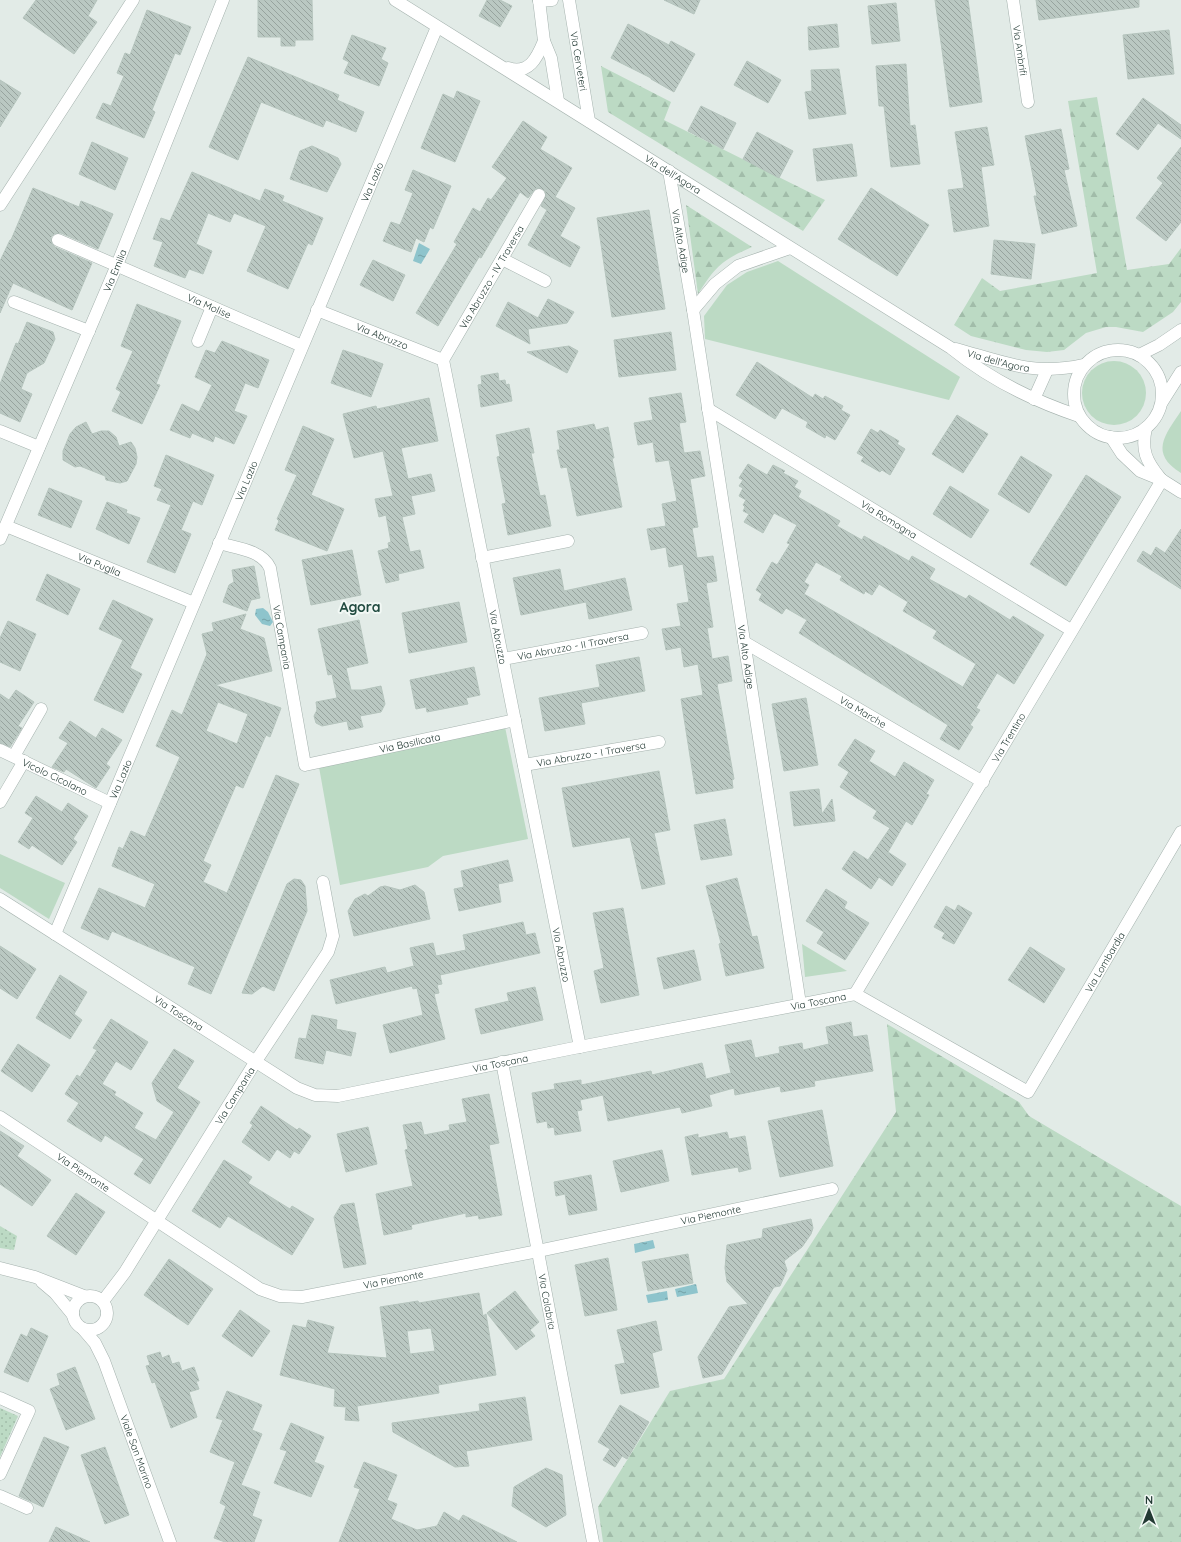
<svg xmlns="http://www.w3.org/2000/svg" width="1181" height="1542" font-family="Quicksand,sans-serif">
<defs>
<pattern id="forest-firs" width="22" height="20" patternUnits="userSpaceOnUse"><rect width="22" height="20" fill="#bcdac4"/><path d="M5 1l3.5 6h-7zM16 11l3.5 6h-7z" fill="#a1bca9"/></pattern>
<pattern id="park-dots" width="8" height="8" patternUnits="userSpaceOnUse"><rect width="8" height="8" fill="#bcdac4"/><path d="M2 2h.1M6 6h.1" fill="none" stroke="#a1bca9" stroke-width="1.8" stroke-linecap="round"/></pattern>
<pattern id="water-ripples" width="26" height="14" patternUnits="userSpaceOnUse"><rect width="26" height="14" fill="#8ec4cc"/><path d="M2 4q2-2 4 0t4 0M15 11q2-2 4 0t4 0" fill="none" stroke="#74a0a6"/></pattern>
<pattern id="building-back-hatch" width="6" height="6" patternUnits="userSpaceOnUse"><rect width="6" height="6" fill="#bac8c2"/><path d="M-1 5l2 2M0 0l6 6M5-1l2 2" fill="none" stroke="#97a39e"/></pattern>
</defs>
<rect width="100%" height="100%" fill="#e2ebe7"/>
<g fill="#bcdac4">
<polygon points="778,261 960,377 949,400 705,339 704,316 727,285 747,272"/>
<circle cx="1114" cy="393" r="32"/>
<path d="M1181,411V473C1149,453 1165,435 1181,411Z"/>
<polygon points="505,727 528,839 443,856 428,867 340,885 319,767"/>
<polygon points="0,854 65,883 49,919 0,888"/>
<polygon points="802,944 847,971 805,977"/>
</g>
<g fill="url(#forest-firs)">
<polygon points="601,66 671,102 664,120 825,200 803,231 608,112"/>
<polygon points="1097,97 1127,270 1169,264 1181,248 1181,302 1173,312 1143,332 1116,327 1106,327 1086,333 1064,350 1047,352 1026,350 971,336 954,325 982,278 1000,291 1097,273 1068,101"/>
<path d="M686,205L752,247C722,260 716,266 698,294Z"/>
<polygon points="887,1024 1019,1102 1029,1116 1181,1206 1181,1542 603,1542 598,1507 670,1391 724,1379 896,1112"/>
</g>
<g fill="url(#park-dots)">
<polygon points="0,1226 17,1236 14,1250 0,1248"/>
<polygon points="0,1408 18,1416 0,1457"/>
</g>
<g fill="url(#water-ripples)">
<polygon points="419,243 430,249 421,264 413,261"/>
<polygon points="263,608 268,612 273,622 270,626 262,624 255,615 256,609"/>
<polygon points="653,1240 655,1248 635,1253 634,1244"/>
<polygon points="696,1284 698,1293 677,1297 675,1289"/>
<polygon points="667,1291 668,1300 648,1303 646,1295"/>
</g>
<g fill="url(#building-back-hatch)" stroke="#b5c4bd" fill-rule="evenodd">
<polygon points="36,0 97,0 88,16 97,22 74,54 23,18"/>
<polygon points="258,0 312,0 313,40 295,40 295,46 281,46 281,37 258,37"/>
<polygon points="487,0 500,0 512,6 500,27 479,16"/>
<polygon points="664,0 700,0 694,14"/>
<polygon points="935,0 968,0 982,102 950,107"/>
<polygon points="1036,0 1139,0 1139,7 1039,20"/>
<polygon points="896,3 900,41 872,44 868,6"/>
<polygon points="147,10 191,27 180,55 175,53 152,110 155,112 144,138 96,118 103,103 111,106 124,76 117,73 125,53 130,55"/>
<polygon points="628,24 669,45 671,41 695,54 674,92 651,79 651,78 611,58"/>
<polygon points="837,24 839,47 809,50 808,27"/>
<polygon points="1169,30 1174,74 1128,79 1123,35"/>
<polygon points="352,35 386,48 381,59 388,63 379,86 344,73 349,62 343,59"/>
<polygon points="248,57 339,95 337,100 364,112 356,132 326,120 323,127 261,102 238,160 209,147"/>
<polygon points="747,61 781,80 768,103 734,85"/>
<polygon points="906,64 910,126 915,125 920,164 891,167 884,106 879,106 876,66"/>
<polygon points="839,69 846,114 809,119 805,92 812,91 811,70"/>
<polygon points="0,80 21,93 0,127"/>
<polygon points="457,91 480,101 455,162 421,148 443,94 454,99"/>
<polygon points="1143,98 1181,125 1181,139 1158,123 1138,150 1116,134"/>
<polygon points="701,106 736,123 723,149 688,131"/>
<polygon points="523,121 547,137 540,149 572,168 555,197 575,208 560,236 580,247 570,267 528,245 547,210 541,206 546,195 545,191 539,188 535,189 528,198 520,192 481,258 479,257 438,326 416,313 457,244 454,242 473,208 480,212 488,198 491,200 507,178 492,167"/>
<polygon points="987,127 994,165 981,167 989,226 954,232 948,190 964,188 955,132"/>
<polygon points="1061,129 1069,169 1064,170 1077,226 1042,234 1034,196 1037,196 1025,136"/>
<polygon points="757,132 793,151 779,178 743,159"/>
<polygon points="92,142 128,158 115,190 79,174"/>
<polygon points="852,144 857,176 817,181 813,149"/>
<polygon points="312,146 338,158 341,164 327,192 290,179 300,151"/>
<polygon points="1181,147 1181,222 1166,241 1136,218 1163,183 1157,178"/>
<polygon points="413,170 451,186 433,229 430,227 424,242 416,238 411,252 383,241 391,222 400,225 413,193 405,190"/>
<polygon points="192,172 260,201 265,189 284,196 282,201 323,218 312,245 308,243 288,289 247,271 266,226 234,213 230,222 208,213 196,244 212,251 203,274 189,269 185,278 154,266 163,242 153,239 161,218 170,221"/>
<polygon points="33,188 79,207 81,201 113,214 98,249 61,233 54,234 51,237 52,244 55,247 92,263 72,310 13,283 0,313 0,261 10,240 11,240"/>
<polygon points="871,188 929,225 897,276 838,239"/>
<polygon points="649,210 665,309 612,317 597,218"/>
<polygon points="994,240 1035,244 1031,279 991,274"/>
<polygon points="373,260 405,275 393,301 360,285"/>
<polygon points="548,299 574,312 567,323 528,329 530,344 496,326 508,302 538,318"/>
<polygon points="137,304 181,321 156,384 160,385 142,424 112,411 121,392 116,389 133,351 121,346"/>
<polygon points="27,322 53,332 55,339 44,363 27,373 21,389 32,394 20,422 0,413 0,384 16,343 18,344"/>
<polygon points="671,332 676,370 619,377 614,340"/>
<polygon points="222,341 269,360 258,388 245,383 234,411 247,416 234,444 215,436 213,442 192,433 190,438 170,430 182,404 199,412 212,385 195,377 206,350 215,353"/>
<polygon points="569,346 578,351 567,373 527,352"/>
<polygon points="343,350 383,364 371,397 331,383"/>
<polygon points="757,362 813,398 815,394 823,399 825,396 843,406 841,410 850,415 835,440 826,435 825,438 806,427 808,422 782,408 775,419 736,395"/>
<polygon points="498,373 499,381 505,380 506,385 509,384 512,401 481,407 478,385 482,384 481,376"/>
<polygon points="681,393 686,422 679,423 684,453 700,451 705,476 690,479 698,527 692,528 697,558 713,556 717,581 706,583 713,627 707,628 712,659 728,656 732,681 717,684 734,779 732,780 733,788 696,794 681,699 703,695 698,664 684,667 681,647 666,650 662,629 681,626 677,604 689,602 683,564 669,567 666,547 651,550 647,529 666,526 662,504 677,501 669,460 656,462 653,442 638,445 634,423 653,420 649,398"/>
<polygon points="429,398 438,441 401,448 408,479 431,474 435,491 411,496 415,514 402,517 410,552 420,550 424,568 398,574 399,580 386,583 378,551 389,548 388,543 391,542 386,515 379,517 375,499 393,496 383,451 354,458 343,414 376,406 377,409"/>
<polygon points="957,415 988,434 963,473 932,454"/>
<polygon points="86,422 92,434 101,431 109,431 116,437 119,446 131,442 135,448 137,457 136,464 127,481 120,483 106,480 105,476 80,466 75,467 63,460 63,451 70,434 76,427"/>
<polygon points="594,424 596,430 608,427 614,458 612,458 622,507 577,516 567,467 561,468 557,450 560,450 557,431"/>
<polygon points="303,426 334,439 311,495 344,509 327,551 275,530 279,521 277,519 297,475 285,470"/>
<polygon points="529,428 534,453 531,453 540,496 545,495 551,526 508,535 502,504 506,503 497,457 500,456 496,435"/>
<polygon points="871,429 878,433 880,430 899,441 897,444 905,449 890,475 882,470 880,472 861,461 864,457 857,453"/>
<polygon points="166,455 214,475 202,505 193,501 181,530 191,534 175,573 147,562 171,505 157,500 162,489 154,486"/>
<polygon points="1021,456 1052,475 1029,513 998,494"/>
<path d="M748,464L767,475L773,465L785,471L783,473L798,481L794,487L801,491L798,497L840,521L837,526L862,540L864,536L909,561L912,556L935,569L929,579L966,599L969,595L1010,620L1013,616L1044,635L1014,684L997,673L976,708L980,710L970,725L973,727L959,750L940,739L948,725L799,633L807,620L786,608L782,614L759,600L762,594L756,590L772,562L777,565L790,544L787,543L797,525L774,513L763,533L744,522L749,514L743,511L745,507L743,505L746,500L739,496L743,488L739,486L743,480L739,478ZM816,562L842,576L840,580L864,594L865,591L872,595L879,584L908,602L903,611L937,631L933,638L976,664L963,687L804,594L809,585L804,582Z"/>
<polygon points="1086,475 1121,497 1066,586 1030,564"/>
<polygon points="950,486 989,510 971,538 933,514"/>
<polygon points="49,488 82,501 71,528 38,515"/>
<polygon points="107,502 127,510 126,513 140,518 129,544 96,529"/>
<polygon points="1181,529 1181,589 1137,561 1143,551 1151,556 1156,547 1165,553"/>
<polygon points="352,550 361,595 311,605 302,560"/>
<polygon points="254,566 260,598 251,600 247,611 223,602 229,585 234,582 232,570"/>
<polygon points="560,569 564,591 625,578 632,610 589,619 586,602 521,615 513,578"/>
<polygon points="47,574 80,589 68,615 36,600"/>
<polygon points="113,600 153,619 130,668 142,674 123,713 94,700 123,640 99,629"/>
<polygon points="459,602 467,642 409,653 402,613"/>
<path d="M246,614L240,629L264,638L272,671L215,685L281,708L270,737L266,735L243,788L236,785L203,861L211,865L203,882L227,893L276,775L299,784L211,994L188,984L195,967L112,931L108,940L81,928L99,888L145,908L155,884L112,866L119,847L123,849L131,831L145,837L180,757L156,746L172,710L182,715L207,654L202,634L214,631L212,623ZM218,702L248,714L237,744L206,731Z"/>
<polygon points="359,620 368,663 346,668 351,690 362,690 381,686 385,704 381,712 360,716 363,727 349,730 347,721 322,726 316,723 314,716 317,710 316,702 337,698 332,674 328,675 318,629"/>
<polygon points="8,621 36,634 20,671 0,662 0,638"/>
<polygon points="639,657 645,691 581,703 585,724 545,731 539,698 600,687 596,665"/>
<polygon points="474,667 480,695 466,698 468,704 427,712 426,707 416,709 410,680"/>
<polygon points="16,690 34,702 18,726 22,728 10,747 0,743 0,694 9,700"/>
<polygon points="806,698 818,765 784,771 772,704"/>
<polygon points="70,721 96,738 102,728 122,740 106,764 110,767 96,788 66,769 64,772 52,767 68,743 59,738"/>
<polygon points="855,739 875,751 869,761 895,777 904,762 934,780 926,794 929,795 912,825 906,821 888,852 906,864 892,886 879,877 871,889 842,869 854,851 868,860 890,828 873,818 877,811 840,787 849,772 838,765"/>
<polygon points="659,771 670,830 654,833 665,884 642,889 630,837 573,847 562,788"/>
<polygon points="819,789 822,814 832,799 835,821 794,826 790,792"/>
<polygon points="36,796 62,812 68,803 88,816 73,839 77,842 62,865 32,845 29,849 18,842 33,818 25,813"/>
<polygon points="725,819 732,855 701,860 694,825"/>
<polygon points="508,860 513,881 498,884 501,902 459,911 454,889 464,887 461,871"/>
<polygon points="737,878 752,937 757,936 764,968 726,976 719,944 721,943 706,886"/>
<polygon points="294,879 301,880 305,886 307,911 274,991 263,986 252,994 242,993 287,884"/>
<polygon points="415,885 424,892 430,919 354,936 348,911 355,899 365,894 368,896 380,887 385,886 400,890"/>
<polygon points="826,889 847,902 844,908 869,923 845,960 817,943 824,932 806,921"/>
<polygon points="958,905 972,913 954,944 942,938 945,933 934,927 946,906 955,911"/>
<polygon points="623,908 639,995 601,1003 594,971 604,968 593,913"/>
<polygon points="523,922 526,935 535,933 540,953 440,975 442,984 437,985 439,993 434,994 445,1039 390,1053 383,1025 423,1015 417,988 413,989 412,986 336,1004 330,980 385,967 387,973 414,966 410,948 433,943 436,956 466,950 463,935"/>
<polygon points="0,946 36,969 17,999 0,988"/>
<polygon points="1030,947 1065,969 1044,1003 1008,980"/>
<polygon points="694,950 701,980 664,989 657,958"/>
<polygon points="60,975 87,992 74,1014 82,1020 70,1039 36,1018"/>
<polygon points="535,987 543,1020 481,1034 475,1009 509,1001 507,993"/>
<polygon points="312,1015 337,1020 336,1029 356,1033 351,1056 326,1050 323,1064 295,1058 299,1038 306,1039"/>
<polygon points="111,1019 148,1042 131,1070 116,1061 102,1084 116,1092 114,1095 143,1113 134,1128 156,1140 174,1112 157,1101 152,1083 174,1049 194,1061 177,1088 200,1102 150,1184 134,1174 144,1159 105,1135 101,1142 67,1121 79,1103 65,1094 77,1075 80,1077 97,1050 93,1048"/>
<polygon points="851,1022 853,1037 867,1035 873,1071 814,1081 815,1086 781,1092 780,1086 735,1095 734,1088 709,1095 712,1106 682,1113 680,1107 608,1121 603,1095 580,1100 582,1110 577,1111 581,1131 555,1135 554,1127 548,1128 547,1121 537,1123 532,1093 555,1089 554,1084 581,1080 581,1085 651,1071 652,1075 702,1063 706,1079 731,1073 725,1045 751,1040 755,1058 780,1053 779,1047 802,1043 803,1050 829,1044 826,1027"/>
<polygon points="18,1044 50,1065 32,1092 1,1071"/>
<polygon points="489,1094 499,1143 489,1145 502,1215 479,1219 478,1215 466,1217 466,1213 411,1225 412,1229 384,1235 376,1194 413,1186 405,1150 408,1149 403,1125 421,1122 424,1135 450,1130 449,1125 467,1122 462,1099"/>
<polygon points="261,1106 297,1130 299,1128 311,1136 299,1154 294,1151 290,1158 277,1149 269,1161 242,1142 253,1125 250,1123"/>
<polygon points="822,1110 833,1166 780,1177 768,1121"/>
<polygon points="368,1127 377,1164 346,1172 337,1134"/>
<polygon points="0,1131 24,1146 17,1156 51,1180 32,1206 0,1184"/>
<polygon points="727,1132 729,1139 745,1136 751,1169 739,1172 738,1167 692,1175 685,1137 698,1134 698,1138"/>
<polygon points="662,1150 669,1181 621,1192 613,1161"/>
<polygon points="224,1160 252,1177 248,1183 290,1209 292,1206 314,1219 292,1255 228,1216 220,1228 192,1211"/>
<polygon points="591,1175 597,1210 569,1215 565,1194 556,1196 554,1182"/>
<polygon points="76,1193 105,1212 76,1255 47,1236"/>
<polygon points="354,1203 366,1264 344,1268 334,1217 341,1205"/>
<polygon points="811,1219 813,1228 811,1234 802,1247 784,1261 787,1270 780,1286 774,1287 722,1374 703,1378 698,1357 729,1307 748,1304 727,1282 725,1268 727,1245 762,1238 763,1229"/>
<polygon points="688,1254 693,1283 648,1291 642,1262"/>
<polygon points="608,1258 617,1310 585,1316 575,1265"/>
<polygon points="169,1259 213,1289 188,1325 144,1295"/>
<polygon points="515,1291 539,1322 530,1330 535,1336 516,1350 487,1313"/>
<path d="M479,1293L483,1316L486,1314L496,1375L438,1385L439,1393L357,1406L359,1421L345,1420L346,1407L334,1406L335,1389L280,1375L293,1325L306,1328L308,1320L334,1327L327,1353L387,1358L380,1307L418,1301L419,1303ZM431,1328L435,1351L410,1354L407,1331Z"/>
<polygon points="240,1310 270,1331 252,1357 222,1336"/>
<polygon points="656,1321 662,1350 652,1353 659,1387 621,1394 615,1365 625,1363 617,1330"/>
<polygon points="31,1328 48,1336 28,1382 4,1372 21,1334 27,1337"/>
<polygon points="160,1352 162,1358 169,1355 172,1364 179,1362 182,1371 194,1367 199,1381 196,1381 199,1389 189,1392 197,1417 171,1428 155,1382 152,1383 146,1366 150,1365 147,1356"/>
<polygon points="75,1367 95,1419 66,1430 50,1389 60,1385 57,1374"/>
<polygon points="227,1391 262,1405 252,1430 262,1434 241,1485 260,1492 252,1516 262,1520 254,1542 225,1542 214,1538 226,1506 220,1503 235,1462 210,1452 223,1420 216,1418"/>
<polygon points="525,1397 532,1440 466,1451 469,1466 455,1467 393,1432 392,1423 480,1411 479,1404"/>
<polygon points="620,1405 649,1422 627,1459 622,1456 615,1467 603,1460 610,1449 598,1442"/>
<polygon points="291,1423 324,1437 314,1462 324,1466 311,1497 274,1483 287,1451 280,1449"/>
<polygon points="44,1437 69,1447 43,1507 19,1496"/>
<polygon points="105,1447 129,1515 105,1524 81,1455"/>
<polygon points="364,1462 397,1475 387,1500 397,1504 391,1519 417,1530 437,1526 444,1512 459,1521 463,1515 517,1542 339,1542 360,1489 354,1487"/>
<polygon points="546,1468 562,1475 566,1515 546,1527 512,1506 514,1487"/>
<polygon points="56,1527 90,1542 49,1542"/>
</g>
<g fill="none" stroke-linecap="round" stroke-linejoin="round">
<defs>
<g id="minor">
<path id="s1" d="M395,0L951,348C988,378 1034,401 1079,416"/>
<polyline points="539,0 544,41 551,58 558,101"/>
<path id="s2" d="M569,0L589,121"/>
<path id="s3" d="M1013,0L1028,102"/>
<polyline points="539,1 552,0"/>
<path d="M508,68C529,75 537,58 544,41"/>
<path id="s4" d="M669,171L693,310L800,1004"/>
<polyline points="0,205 133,0"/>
<path id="s5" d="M58,240L302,346"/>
<polyline points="502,259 545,281"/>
<polyline points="14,302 89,331"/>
<path id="s6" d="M317,310L443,360L580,1047"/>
<polyline points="693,310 715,284 738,266 790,248"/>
<polyline points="198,341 212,307"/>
<path id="s7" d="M956,349C1003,362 1033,376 1083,365"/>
<circle cx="1118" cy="394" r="44"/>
<polyline points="1139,355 1159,345 1181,330"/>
<path id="s8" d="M443,360L539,195"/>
<polyline points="1034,399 1047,370"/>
<polyline points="1162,402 1181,372"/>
<path id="s9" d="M708,409L1071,630"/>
<path d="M1146,428C1141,450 1146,461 1160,478"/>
<polyline points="0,431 39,447"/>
<polyline points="1111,437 1122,454 1140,471 1162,480 1181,492"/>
<path id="s10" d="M6,526L194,603"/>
<path id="s11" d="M0,539L117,265L223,0"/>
<path id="s12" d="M219,543C236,548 262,550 270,568L305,765L515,720"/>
<polyline points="482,558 568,541"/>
<path id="s13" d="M744,642L983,782"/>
<path id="s14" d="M503,659L642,633"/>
<path id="s15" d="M0,750L110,803"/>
<polyline points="14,756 41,709"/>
<path id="s16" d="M524,765L659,742"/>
<polyline points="0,802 24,761"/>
<path id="s17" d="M0,899L297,1088L315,1095L338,1096L569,1049L855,994L1028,1092L1181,832"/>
<path id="s18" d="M55,934L437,27"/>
<path id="s19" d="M855,994L1162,480"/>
<path id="s20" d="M502,1062L593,1542"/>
<path id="s21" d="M0,1117L260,1289L280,1296L302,1297L538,1251L832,1189"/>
<polyline points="0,1268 35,1277 84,1296"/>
<polyline points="42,1282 55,1293 73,1315"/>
<circle cx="90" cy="1313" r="17"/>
<path id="s22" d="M103,1301L125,1272L256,1061L328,952L333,936L323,882"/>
<path id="s23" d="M83,1329L95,1343L104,1361L170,1542"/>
<polyline points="0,1398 29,1411 0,1474"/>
<polyline points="0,1496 27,1508"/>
</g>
</defs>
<use href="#minor" stroke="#a5b2ae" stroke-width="13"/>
<use href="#minor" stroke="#fff" stroke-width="12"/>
</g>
<g text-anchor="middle" stroke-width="4" stroke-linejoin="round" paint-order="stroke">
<g font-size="10" fill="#233a34" stroke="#f2f8f5">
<text dy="4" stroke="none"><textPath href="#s3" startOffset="51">Via Ambrifi</textPath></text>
<text dy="4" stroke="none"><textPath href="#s2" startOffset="62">Via Cerveteri</textPath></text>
<text dy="4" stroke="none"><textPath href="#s1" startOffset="328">Via dell'Agora</textPath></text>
<text dy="4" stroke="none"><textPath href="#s18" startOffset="816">Via Lazio</textPath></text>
<text dy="4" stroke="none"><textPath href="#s4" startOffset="71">Via Alto Adige</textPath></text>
<text dy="4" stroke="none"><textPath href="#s11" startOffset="292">Via Emilia</textPath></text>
<text dy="4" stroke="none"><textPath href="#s8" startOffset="96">Via Abruzzo - IV Traversa</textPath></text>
<text dy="4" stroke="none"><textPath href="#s5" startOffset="165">Via Molise</textPath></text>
<text dy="4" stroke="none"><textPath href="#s6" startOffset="70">Via Abruzzo</textPath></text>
<text dy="4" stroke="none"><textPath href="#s7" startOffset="44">Via dell'Agora</textPath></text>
<text dy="4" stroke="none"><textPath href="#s18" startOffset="492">Via Lazio</textPath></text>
<text dy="4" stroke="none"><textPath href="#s9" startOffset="212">Via Romagna</textPath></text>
<text dy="4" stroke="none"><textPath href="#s10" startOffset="101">Via Puglia</textPath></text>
<text dy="4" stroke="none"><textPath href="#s12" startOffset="129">Via Campania</textPath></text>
<text dy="4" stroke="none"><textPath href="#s6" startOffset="418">Via Abruzzo</textPath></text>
<text dy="4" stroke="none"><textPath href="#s14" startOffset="71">Via Abruzzo - II Traversa</textPath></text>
<text dy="4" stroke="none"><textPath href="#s4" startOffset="492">Via Alto Adige</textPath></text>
<text dy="4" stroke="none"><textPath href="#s13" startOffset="138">Via Marche</textPath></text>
<text dy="4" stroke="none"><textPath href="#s19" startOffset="299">Via Trentino</textPath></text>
<text dy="4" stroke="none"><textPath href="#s12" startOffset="366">Via Basilicata</textPath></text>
<text dy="4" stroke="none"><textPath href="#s16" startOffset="68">Via Abruzzo - I Traversa</textPath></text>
<text dy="4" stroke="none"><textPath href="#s15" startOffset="61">Vicolo Cicolano</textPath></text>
<text dy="4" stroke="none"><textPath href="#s18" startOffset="168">Via Lazio</textPath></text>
<text dy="4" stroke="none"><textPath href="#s6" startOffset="742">Via Abruzzo</textPath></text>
<text dy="4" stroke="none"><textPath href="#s17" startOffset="1271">Via Lombardia</textPath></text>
<text dy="4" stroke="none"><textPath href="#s17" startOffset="884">Via Toscana</textPath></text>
<text dy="4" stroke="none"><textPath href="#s17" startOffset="212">Via Toscana</textPath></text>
<text dy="4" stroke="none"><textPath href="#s17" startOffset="560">Via Toscana</textPath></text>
<text dy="4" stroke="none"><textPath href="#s22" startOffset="244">Via Campania</textPath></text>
<text dy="4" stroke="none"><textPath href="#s21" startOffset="100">Via Piemonte</textPath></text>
<text dy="4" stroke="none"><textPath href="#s21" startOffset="772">Via Piemonte</textPath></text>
<text dy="4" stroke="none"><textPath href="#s21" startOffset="448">Via Piemonte</textPath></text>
<text dy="4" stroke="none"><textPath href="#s20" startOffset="244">Via Calabria</textPath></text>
<text dy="4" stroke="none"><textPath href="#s23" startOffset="135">Viale San Marino</textPath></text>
</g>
<g font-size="14" font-weight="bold" fill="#214b40" stroke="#f2f8f5">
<text x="360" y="612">Agora</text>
</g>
</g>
<g transform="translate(1149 1510)" stroke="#f2f8f5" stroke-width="3" paint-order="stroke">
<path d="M0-3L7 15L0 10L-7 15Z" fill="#233a34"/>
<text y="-6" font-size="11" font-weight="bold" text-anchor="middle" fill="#233a34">N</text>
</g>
</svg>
